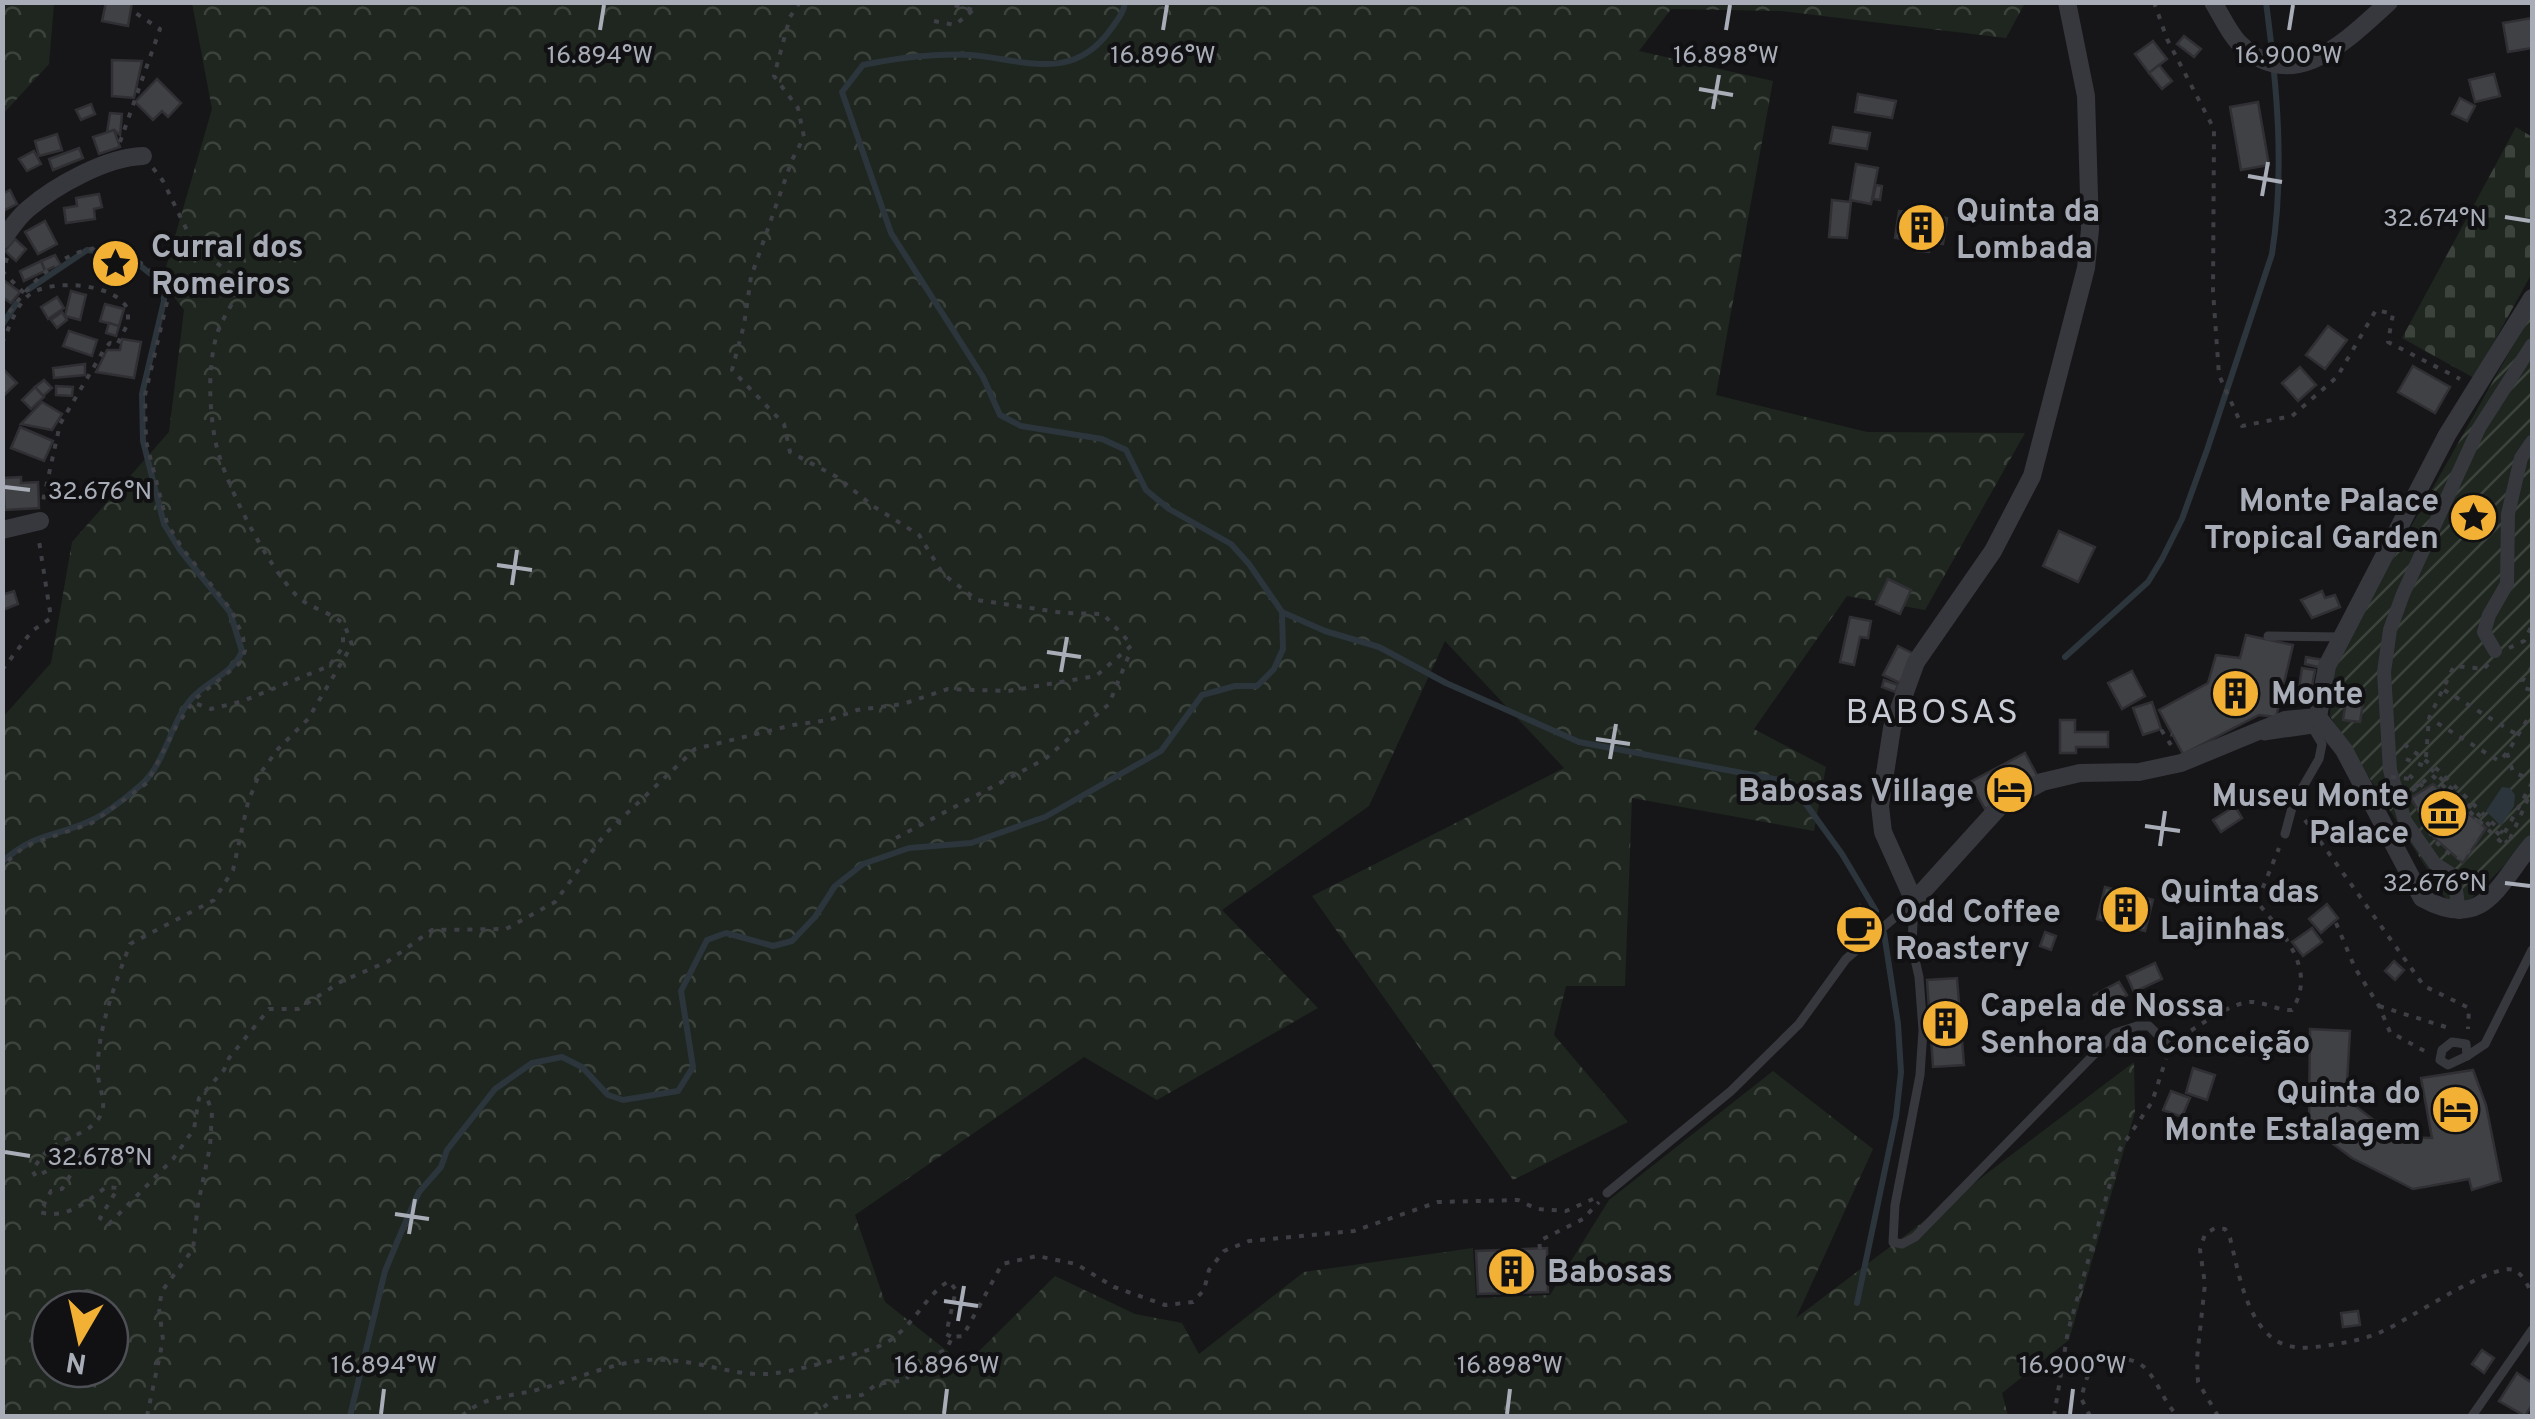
<svg xmlns="http://www.w3.org/2000/svg" width="2535" height="1419" font-family="Overpass,sans-serif">
<defs>
<pattern id="forest-crowns" width="20" height="18" patternUnits="userSpaceOnUse" patternTransform="scale(2.5)"><rect width="20" height="18" fill="#1e261f"/><path d="M2 6a3 3 0 1 1 6 0M12 15a3 3 0 1 1 6 0" fill="none" stroke="#3c433d"/></pattern>
<pattern id="cemetery-stones" width="16" height="16" patternUnits="userSpaceOnUse" patternTransform="scale(2.5)"><rect width="16" height="16" fill="#1e261f"/><path d="M2 7V4a2 2 0 0 1 4 0v3zM10 15v-3a2 2 0 0 1 4 0v3z" fill="#3c433d"/></pattern>
<pattern id="garden-furrows" width="10" height="10" patternUnits="userSpaceOnUse" patternTransform="scale(2.5)"><rect width="10" height="10" fill="#1e261f"/><path d="M-1 1l2-2M0 10L10 0M9 11l2-2" fill="none" stroke="#3c433d"/></pattern>
</defs>
<rect width="100%" height="100%" fill="#161618"/>
<g fill="url(#forest-crowns)" fill-rule="evenodd">
<polygon points="3,2 54,3 49,64 3,114"/>
<path d="M192,3H2025L2006,38L1781,11L1671,9L1639,51L1773,81L1716,395L1867,432L2025,433L1925,610L1847,596L1754,729L1826,767L1814,831L1632,798L1625,986H1566L1554,1035L1628,1122L1513,1180L1312,896L1564,768L1445,641L1369,806L1222,910L1318,1008L1157,1100L1084,1057L855,1215L885,1302L965,1365L1055,1276L1135,1314L1182,1323L1199,1354L1304,1272L1473,1248L1476,1298L1550,1295L1609,1200L1773,1071L1873,1149L1796,1318L2134,1062L2135,1112L2069,1340L2002,1393L2008,1416H3V717L51,663L72,542L169,432L184,310L162,281L212,109ZM50,1309H110V1369H50Z"/>
</g>
<polygon fill="url(#cemetery-stones)" points="2516,127 2532,137 2532,273 2474,378 2402,338"/>
<polygon fill="url(#garden-furrows)" points="2532,312 2532,838 2467,903 2446,899 2330,716 2333,665"/>
<polygon fill="#2c353c" points="2502,787 2510,788 2515,795 2514,806 2501,826 2486,811"/>
<g fill="none" stroke-linecap="round" stroke-linejoin="round">
<g stroke="#2c353c" stroke-width="6">
<polyline points="2,325 16,304"/>
<polyline points="1282,612 1325,631 1379,647 1446,683 1579,742 1790,782 1842,854 1876,911"/>
<path d="M2065,657L2148,582L2162,559L2182,519L2207,450L2272,254C2285,171 2277,86 2266,2"/>
<path d="M2,862C37,831 55,838 92,820C109,812 127,797 142,784C166,762 170,723 192,698C207,681 234,673 242,651L230,612L180,550L164,524L143,441L142,394L164,301L163,290L158,280L127,255L87,250L29,289"/>
<polyline points="1857,1303 1896,1117 1901,1072 1898,1024 1884,933"/>
<path d="M350,1416L385,1271L403,1228L419,1192L441,1167L447,1150L495,1089L532,1063L562,1057L582,1067L608,1095L623,1100L678,1091L693,1067L681,991L707,940L726,933L773,946L792,941L815,917L835,886L863,864L909,848L971,843L1045,817L1161,751L1202,695L1235,686H1257L1274,669L1283,649L1282,612L1249,564L1231,544L1169,509L1146,490L1126,450L1102,439L1021,426L1000,415L983,377L891,233L842,92L863,65C898,58 934,53 970,55C1023,59 1072,84 1111,29C1117,20 1124,13 1125,2"/>
</g>
</g>
<g fill="#404145" stroke="#303034" stroke-width="2.5">
<polygon points="106,2 132,2 128,26 102,21"/>
<polygon points="2532,18 2532,48 2508,52 2503,23"/>
<polygon points="2184,36 2201,49 2194,57 2177,44"/>
<polygon points="2153,41 2167,59 2149,73 2135,54"/>
<polygon points="112,60 142,61 134,98 112,96"/>
<polygon points="2159,65 2172,81 2162,89 2149,73"/>
<polygon points="2494,74 2500,96 2475,102 2469,80"/>
<polygon points="157,79 181,103 168,117 162,111 153,120 135,102"/>
<polygon points="1858,94 1896,101 1892,118 1855,112"/>
<polygon points="2460,98 2475,106 2467,121 2452,114"/>
<polygon points="2258,102 2269,165 2241,170 2230,107"/>
<polygon points="91,104 95,114 81,120 76,110"/>
<polygon points="110,113 122,114 120,135 114,130 107,133"/>
<polygon points="1833,127 1870,133 1867,149 1830,143"/>
<polygon points="114,130 120,147 99,154 93,137"/>
<polygon points="57,134 62,150 39,156 35,141"/>
<polygon points="79,148 83,158 53,170 49,159"/>
<polygon points="34,151 41,164 27,171 19,159"/>
<polygon points="1856,164 1878,168 1871,204 1850,200"/>
<polygon points="1876,185 1882,186 1880,200 1873,199"/>
<polygon points="10,190 17,204 3,211 2,194"/>
<polygon points="99,194 102,207 94,209 95,219 66,223 64,208 77,206 76,198"/>
<polygon points="1832,200 1851,202 1847,238 1829,237"/>
<polygon points="1899,211 1947,218 1943,244 1931,242 1929,252 1917,251 1919,241 1895,238"/>
<polygon points="45,221 57,244 38,254 25,232"/>
<polygon points="15,239 26,249 16,261 5,251"/>
<polygon points="55,255 60,264 45,271 41,261"/>
<polygon points="41,261 45,271 24,281 20,271"/>
<polygon points="2,279 20,292 11,303 2,297"/>
<polygon points="71,291 86,295 80,320 65,316"/>
<polygon points="57,297 64,308 48,319 41,307"/>
<polygon points="105,304 124,309 119,326 100,321"/>
<polygon points="62,312 67,320 57,328 51,320"/>
<polygon points="109,323 119,326 116,336 106,333"/>
<polygon points="2328,326 2347,340 2325,369 2306,355"/>
<polygon points="69,331 97,340 92,356 63,346"/>
<polygon points="122,339 141,342 134,378 96,372 107,350 120,350"/>
<polygon points="85,364 85,375 54,378 53,368"/>
<polygon points="2413,366 2450,387 2435,413 2398,392"/>
<polygon points="2300,367 2316,385 2298,401 2282,383"/>
<polygon points="4,370 17,383 2,397 2,372"/>
<polygon points="44,380 52,388 43,396 35,387"/>
<polygon points="56,386 73,387 72,396 56,395"/>
<polygon points="35,387 44,397 31,409 22,400"/>
<polygon points="42,402 62,414 52,430 21,424"/>
<polygon points="20,427 53,441 44,461 11,448"/>
<polygon points="21,477 21,483 38,482 39,508 5,510 3,478"/>
<polygon points="2059,531 2095,547 2078,582 2043,566"/>
<polygon points="1888,579 1911,590 1900,614 1876,604"/>
<polygon points="14,591 18,604 3,610 2,595"/>
<polygon points="2322,591 2325,598 2335,595 2340,607 2312,618 2301,600"/>
<polygon points="1850,617 1871,621 1868,638 1860,637 1854,665 1840,662"/>
<polygon points="2246,635 2293,645 2276,717 2259,715 2183,754 2159,710 2208,683 2216,655 2240,658"/>
<polygon points="1898,646 1914,654 1900,683 1883,675"/>
<polygon points="2306,657 2324,660 2322,668 2305,664"/>
<polygon points="2302,668 2315,670 2310,697 2298,694"/>
<polygon points="2132,671 2145,696 2122,709 2108,683"/>
<polygon points="1884,680 1898,685 1895,692 1882,687"/>
<polygon points="2348,688 2365,690 2360,722 2343,720"/>
<polygon points="2152,702 2161,729 2143,735 2133,708"/>
<polygon points="2060,720 2075,720 2075,732 2108,732 2108,747 2076,747 2076,753 2060,753"/>
<polygon points="2025,753 2039,779 1985,809 1970,782"/>
<polygon points="2433,784 2486,828 2463,863 2433,837 2411,798"/>
<polygon points="2235,806 2242,818 2221,832 2213,820"/>
<polygon points="2105,887 2153,900 2145,931 2097,919"/>
<polygon points="2327,904 2338,918 2321,933 2309,919"/>
<polygon points="1860,905 1876,923 1853,948 1848,935 1852,917"/>
<polygon points="2312,928 2322,942 2303,956 2292,942"/>
<polygon points="2045,932 2056,936 2051,950 2040,946"/>
<polygon points="2394,961 2404,970 2395,980 2385,971"/>
<polygon points="2155,963 2162,979 2134,992 2127,976"/>
<polygon points="1957,978 1964,1065 1933,1067 1927,980"/>
<polygon points="2119,982 2127,995 2102,1009 2094,995"/>
<polygon points="2310,1029 2350,1031 2346,1099 2396,1137 2432,1138 2421,1078 2473,1070 2486,1105 2501,1181 2472,1190 2469,1179 2413,1189 2352,1158 2309,1126"/>
<polygon points="2193,1068 2215,1075 2207,1100 2186,1093"/>
<polygon points="2171,1091 2190,1098 2182,1117 2163,1110"/>
<polygon points="1547,1248 1548,1292 1478,1294 1476,1251"/>
<polygon points="2358,1311 2360,1325 2343,1327 2341,1313"/>
<polygon points="2482,1350 2494,1358 2484,1373 2472,1364"/>
<polygon points="2517,1373 2532,1383 2532,1405 2525,1416 2499,1401"/>
</g>
<g fill="none" stroke-linecap="round" stroke-linejoin="round">
<g stroke="#3d3f44" stroke-width="4" stroke-dasharray="5 8" stroke-linecap="butt">
<polyline points="800,2 790,17 774,76 798,108 804,137 792,160 751,277 744,325 732,370 784,424 790,452 837,477 873,506 919,535 943,574 977,600 1064,613 1103,614 1132,645"/>
<polyline points="942,2 973,10 977,2"/>
<polyline points="2154,2 2167,39 2214,129 2213,291 2219,375 2242,426 2292,416 2337,377 2376,310 2393,314 2388,342 2460,379"/>
<polyline points="934,21 955,25 973,10"/>
<polyline points="120,142 160,29 134,12"/>
<path d="M153,168L163,181L195,247L237,278C239,301 223,314 217,334C208,365 209,402 214,434C220,476 267,566 297,596C310,609 332,612 343,624C347,629 350,640 352,645L308,719L278,749L259,775L248,802L233,870L214,900L130,944C116,982 96,1032 98,1073C98,1089 109,1103 99,1118C88,1134 68,1136 53,1147C44,1152 39,1161 32,1170L36,1177L77,1154L80,1159L62,1189L51,1191L40,1212C65,1220 87,1202 106,1187L118,1188L100,1218L109,1224L173,1159L194,1129L199,1098L224,1070L229,1058L269,1009H298L342,981L387,962L432,930L506,929L555,902L605,834L695,749L793,725L829,720L857,710L903,704L948,689L1008,691L1096,676L1132,645"/>
<polyline points="7,258 3,272 24,293"/>
<path d="M2,323C31,277 89,220 142,264C156,275 166,282 167,302L145,395L146,441L167,523L182,548L232,611L243,637L245,651L239,664L196,698L177,725L147,783L92,823L25,846L2,866"/>
<path d="M2,343C9,329 16,305 29,295C51,278 117,283 128,310V323L117,345L110,343L105,348L60,424L43,501"/>
<polyline points="2532,637 2532,636"/>
<polyline points="2509,648 2524,641 2532,625"/>
<path d="M2488,664L2484,669L2454,666L2429,718L2499,761C2513,749 2519,729 2532,714"/>
<polyline points="2532,667 2522,681 2524,688 2532,690"/>
<polyline points="2,670 32,631 51,618 39,541"/>
<polyline points="2444,690 2516,734"/>
<polyline points="197,704 211,709 243,701 329,666 343,647 343,629"/>
<polyline points="2404,744 2438,770 2503,833"/>
<polyline points="2171,745 2162,731 2172,735"/>
<polyline points="2507,753 2513,772 2532,780"/>
<polyline points="2426,757 2429,718"/>
<polyline points="2406,759 2430,768 2508,843"/>
<polyline points="2409,775 2426,789"/>
<path d="M2432,788L2483,825L2464,859C2435,853 2426,826 2416,801Z"/>
<polyline points="2412,791 2432,775 2500,841 2532,783"/>
<polyline points="2305,820 2424,986 2469,1008 2468,1029"/>
<polyline points="896,838 1045,759 1109,704 1131,650"/>
<polyline points="2510,839 2532,790"/>
<polyline points="2336,923 2355,968 2379,1006 2390,1032 2428,1053"/>
<polyline points="2379,1006 2449,1028"/>
<path d="M2180,1037C2199,1027 2231,1001 2253,1002C2267,1003 2279,1011 2292,1010C2318,969 2282,932 2257,902L2279,848"/>
<polyline points="1540,1249 1539,1241 1583,1219 1599,1202"/>
<polyline points="147,1416 163,1340 159,1308 162,1291 193,1249 198,1204 210,1147 212,1112 205,1092"/>
<path d="M462,1416C485,1395 511,1397 540,1389C581,1378 623,1357 666,1360C699,1361 732,1375 765,1374C788,1374 854,1355 877,1347C911,1334 924,1295 949,1281L956,1290L946,1334L952,1337"/>
<polyline points="814,1416 834,1398 862,1395 877,1384 906,1380 912,1370 922,1375 931,1369 936,1354 947,1349 952,1337 963,1336 1002,1264 1037,1256 1076,1264 1114,1287 1165,1305 1193,1302 1204,1290 1209,1270 1224,1251 1249,1241 1354,1231 1438,1202 1518,1200 1537,1209 1566,1211 1593,1199"/>
<polyline points="2054,1416 2068,1331 2120,1149 2152,1102 2166,1059"/>
<path d="M2090,1416L2081,1398C2084,1389 2086,1375 2093,1368C2105,1355 2135,1356 2146,1369C2159,1383 2164,1403 2178,1416"/>
<path d="M2218,1416L2198,1382L2197,1358L2205,1284L2200,1250L2205,1234L2215,1228L2225,1229L2230,1238C2238,1270 2245,1315 2271,1337C2285,1349 2306,1349 2323,1346C2344,1343 2364,1340 2383,1331C2409,1320 2492,1262 2514,1270C2523,1274 2528,1286 2532,1294"/>
</g>
<g stroke="#37383d" stroke-width="9">
<polyline points="2268,636 2342,637"/>
<polyline points="2264,736 2313,729 2322,744 2319,759 2293,804 2285,834"/>
<polyline points="1914,901 1912,946 1919,977 1923,1030 1920,1075 1895,1205 1893,1242 1902,1244 1915,1237 2115,1033 2137,1026 2149,1026 2167,1044"/>
<polygon points="2452,1042 2466,1044 2467,1056 2448,1065 2440,1060 2442,1050"/>
<polyline points="2467,1056 2485,1044 2532,950"/>
<polyline points="1607,1193 1731,1091 1799,1024 1846,959 1914,901"/>
<polyline points="2472,1416 2532,1330"/>
</g>
<g stroke="#37383d" stroke-width="14">
<polyline points="2495,651 2484,632 2489,615 2507,584 2508,514 2521,458 2532,442"/>
<polyline points="2459,912 2454,876 2435,864 2405,821 2390,770 2384,672 2390,630 2403,594 2479,428 2532,345"/>
</g>
<g stroke="#37383d" stroke-width="18">
<polyline points="2067,2 2086,96 2090,229 2086,268 2032,476 1993,551 1916,662 1892,728 1880,806 1883,832 1914,901 2002,804 2042,782 2080,773 2139,772 2181,763 2285,720 2318,717"/>
<path d="M2213,2C2221,15 2228,31 2238,42C2292,97 2345,42 2389,2"/>
<path d="M2,240C10,230 18,217 28,209C56,185 107,157 143,156"/>
<polyline points="2,530 40,521"/>
<polyline points="2318,717 2327,666 2447,435 2532,298"/>
<path d="M2318,717L2344,750L2422,898C2484,932 2497,886 2532,844"/>
</g>
<polyline stroke="#3d3f44" stroke-width="4" stroke-dasharray="5 8" stroke-linecap="butt" points="2391,777 2410,779 2425,794"/>
</g>
<path fill="none" stroke="#a8adb8" stroke-width="4" d="M600,30L604,5M1163,30L1167,5M1726,30L1730,5M2289,30L2293,5M1699,89L1733,95M1713,109L1719,75M2248,176L2282,182M2262,196L2268,162M2505,217L2530,221M5,487L30,490M497,565L532,570M512,585L517,550M1047,652L1081,657M1061,672L1067,637M1596,739L1630,744M1610,759L1616,724M2145,826L2180,831M2160,846L2165,811M2505,883L2530,886M5,1152L30,1156M395,1214L429,1219M409,1234L415,1199M944,1301L978,1306M958,1321L964,1286M381,1414L384,1389M944,1414L947,1389M1507,1414L1510,1389M2070,1414L2073,1389"/>
<defs>
<symbol id="building-disc" viewBox="-11 -11 22 22"><circle r="9.5" fill="#f2b134" stroke="#111113"/><path d="M-4-6H4V6H1V3H-1V6H-4ZM-2.5-4.3h1.7v1.8h-1.7ZM.8-4.3h1.7v1.8H.8ZM-2.5-1h1.7V.8h-1.7ZM.8-1h1.7V.8H.8Z" fill="#111"/></symbol>
<symbol id="sight-disc" viewBox="-11 -11 22 22"><circle r="9.5" fill="#f2b134" stroke="#111113"/><path d="M0-6L1.8-2.2L6-1.7L2.9 1.2L3.7 5.4L0 3.3L-3.7 5.4L-2.9 1.2L-6-1.7L-1.8-2.2Z" fill="#111"/></symbol>
<symbol id="hotel-disc" viewBox="-11 -11 22 22"><circle r="9.5" fill="#f2b134" stroke="#111113"/><path d="M-6-4.5h1.5V1H6V5H4.5V3h-9V5H-6ZM-4 0a1.8 1.8 0 1 1 3.6 0ZM.5 0V-2.5h3Q6-2.5 6 0Z" fill="#111"/></symbol>
<symbol id="museum-disc" viewBox="-11 -11 22 22"><circle r="9.5" fill="#f2b134" stroke="#111113"/><path d="M0-6L6-3V-2H-6V-3ZM-5-1h2V3h-2ZM-1-1h2V3h-2ZM3-1h2V3H3ZM-6 4H6V6H-6Z" fill="#111"/></symbol>
<symbol id="cafe-disc" viewBox="-11 -11 22 22"><circle r="9.5" fill="#f2b134" stroke="#111113"/><path d="M-5.5-4.5H6V0H3Q3 3.5 0 3.5H-2.5Q-5.5 3.5-5.5 0ZM3-3.2v2h1.7v-2ZM-6 4.5H4V6H-6Z" fill="#111"/></symbol>
</defs>
<g fill-rule="evenodd">
<use href="#building-disc" x="1894" y="200" width="55" height="55"/>
<use href="#sight-disc" x="88" y="236" width="55" height="55"/>
<use href="#sight-disc" x="2446" y="490" width="55" height="55"/>
<use href="#building-disc" x="2208" y="666" width="55" height="55"/>
<use href="#hotel-disc" x="1982" y="762" width="55" height="55"/>
<use href="#museum-disc" x="2416" y="786" width="55" height="55"/>
<use href="#building-disc" x="2098" y="882" width="55" height="55"/>
<use href="#cafe-disc" x="1832" y="902" width="55" height="55"/>
<use href="#building-disc" x="1918" y="996" width="55" height="55"/>
<use href="#hotel-disc" x="2428" y="1082" width="55" height="55"/>
<use href="#building-disc" x="1484" y="1244" width="55" height="55"/>
</g>
<g text-anchor="middle" stroke-width="8" stroke-linejoin="round" paint-order="stroke">
<g font-size="32" font-weight="bold" fill="#a8adb8" stroke="#111113" text-anchor="start">
<text x="1956" y="221">Quinta da<tspan x="1956" dy="37">Lombada</tspan></text>
<text x="151" y="257">Curral dos<tspan x="151" dy="37">Romeiros</tspan></text>
<text x="2439" y="511" text-anchor="end">Monte Palace<tspan x="2439" dy="37">Tropical Garden</tspan></text>
<text x="2271" y="704">Monte</text>
<text x="1974" y="801" text-anchor="end">Babosas Village</text>
<text x="2409" y="806" text-anchor="end">Museu Monte<tspan x="2409" dy="37">Palace</tspan></text>
<text x="2160" y="902">Quinta das<tspan x="2160" dy="37">Lajinhas</tspan></text>
<text x="1895" y="922">Odd Coffee<tspan x="1895" dy="37">Roastery</tspan></text>
<text x="1980" y="1016">Capela de Nossa<tspan x="1980" dy="37">Senhora da Conceição</tspan></text>
<text x="2421" y="1103" text-anchor="end">Quinta do<tspan x="2421" dy="37">Monte Estalagem</tspan></text>
<text x="1547" y="1282">Babosas</text>
</g>
<g font-size="35" letter-spacing="2.5" fill="#c9ccd4" stroke="#111113">
<text x="1933" y="723">BABOSAS</text>
</g>
</g>
<g font-size="25" text-anchor="middle" fill="#a8adb8" stroke="#111113" stroke-width="8" stroke-linejoin="round" paint-order="stroke">
<text x="600" y="63">16.894°W</text>
<text x="1163" y="63">16.896°W</text>
<text x="1726" y="63">16.898°W</text>
<text x="2289" y="63">16.900°W</text>
<text x="2435" y="226">32.674°N</text>
<text x="100" y="499">32.676°N</text>
<text x="2435" y="891">32.676°N</text>
<text x="100" y="1165">32.678°N</text>
<text x="384" y="1373">16.894°W</text>
<text x="947" y="1373">16.896°W</text>
<text x="1510" y="1373">16.898°W</text>
<text x="2073" y="1373">16.900°W</text>
</g>
<rect width="2535" height="1419" fill="none" stroke="#a8adb8" stroke-width="10"/>
<g transform="translate(80 1339) rotate(189)"><circle r="48" fill="#111113" stroke="#4d4f55" stroke-width="2.5"/>
<path d="M0-8L18 38L0 25L-18 38Z" fill="#f2b134"/>
<text y="-15" font-size="28" font-weight="bold" text-anchor="middle" fill="#a8adb8">N</text>
</g>
</svg>
